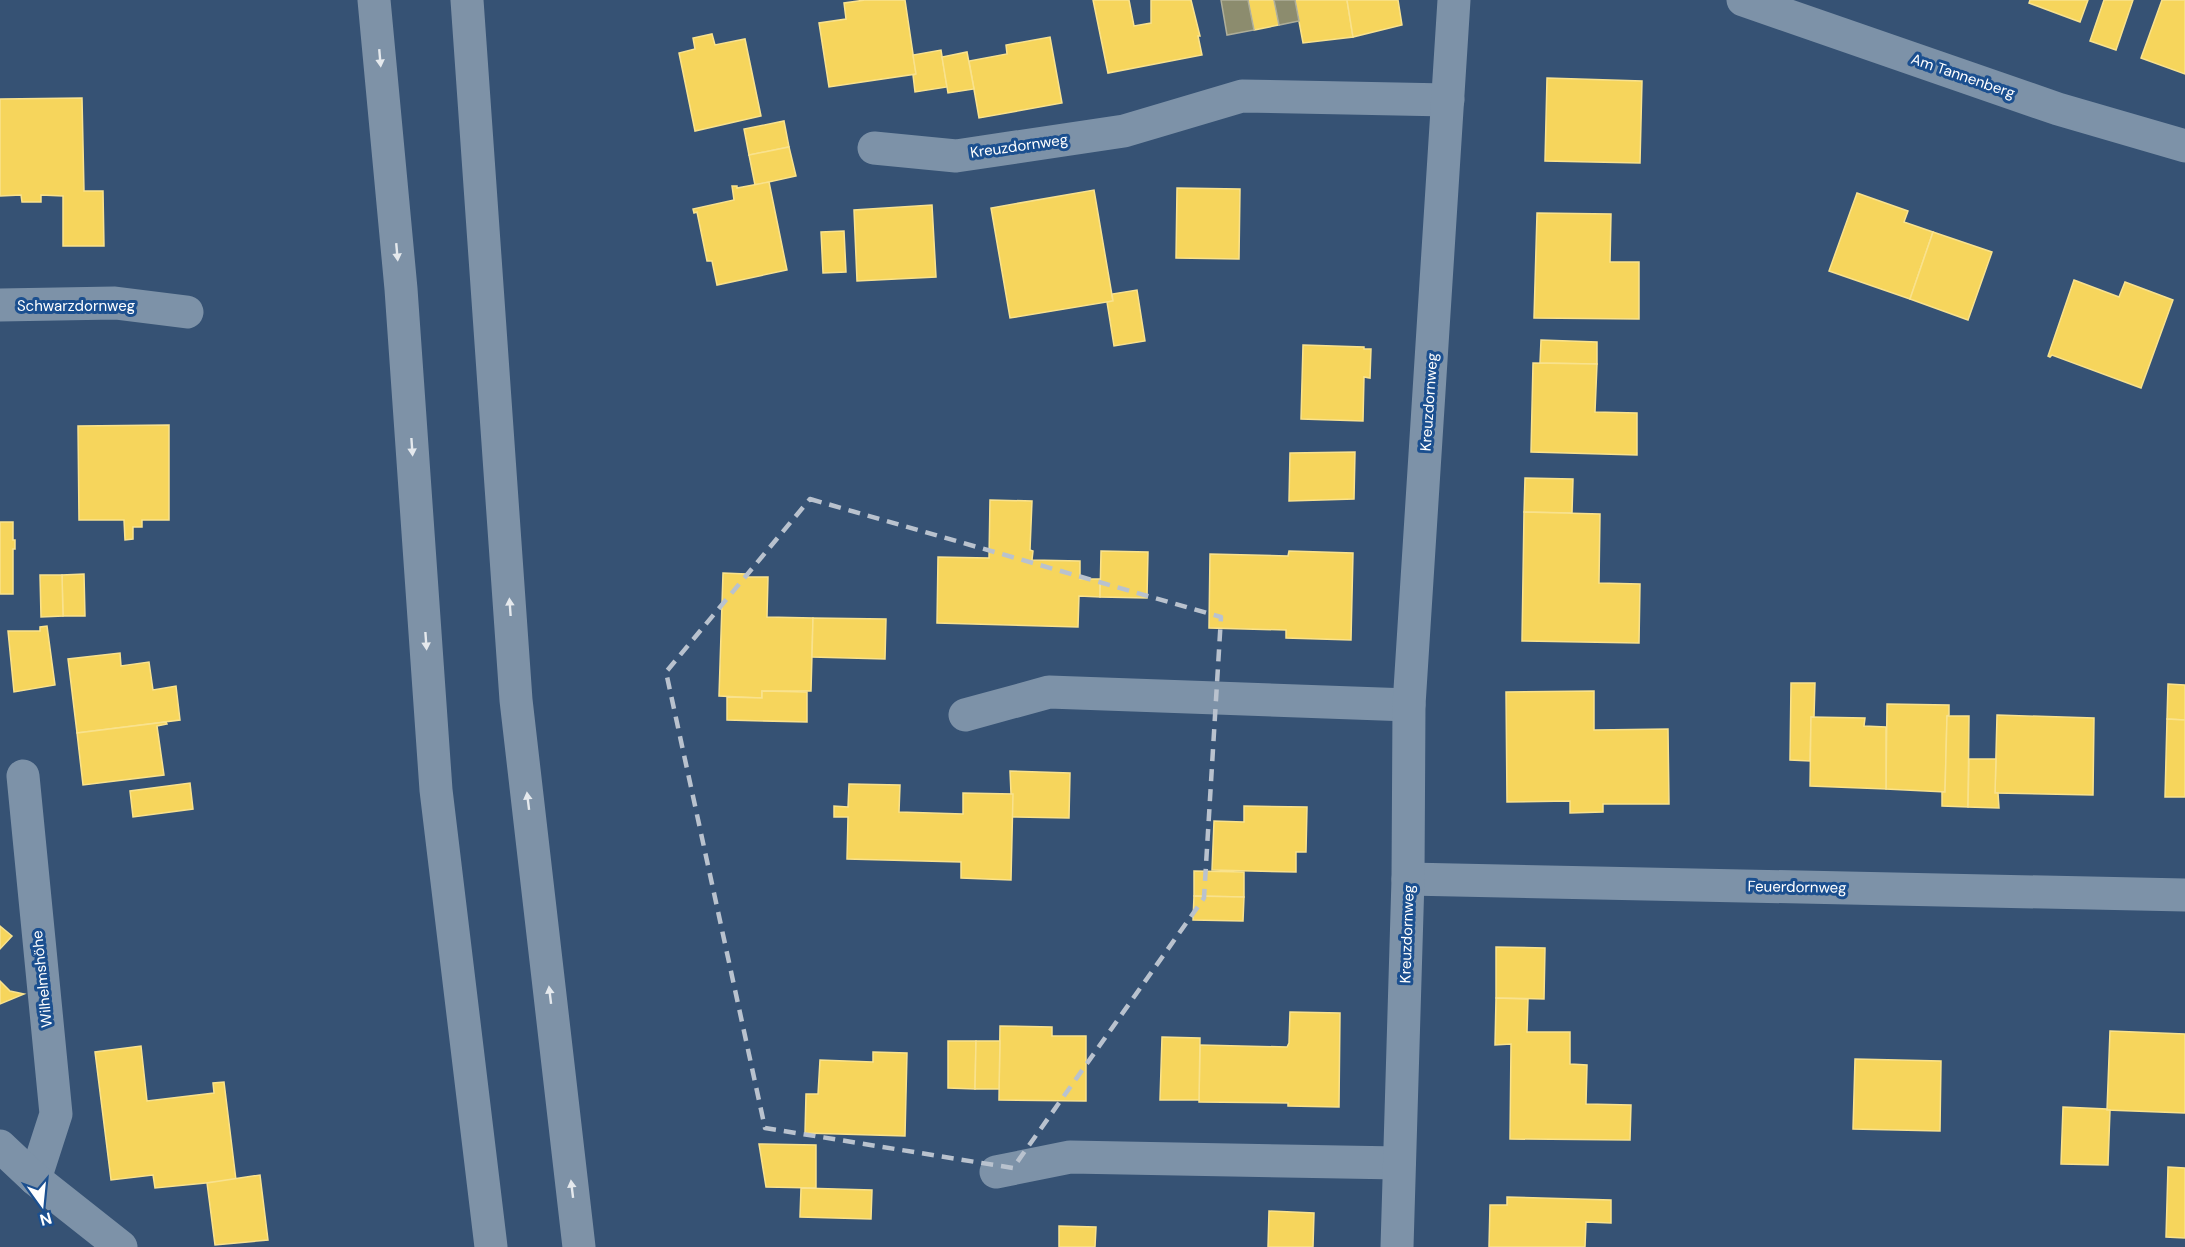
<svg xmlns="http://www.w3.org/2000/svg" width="2185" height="1247" font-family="'DM Sans',sans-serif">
<rect width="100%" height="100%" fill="#365274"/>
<g fill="#f6d55c" stroke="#f9e28d" stroke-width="1.5">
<polygon points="865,0 905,0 916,74 829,87 819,23 846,19 844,3"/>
<polygon points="1093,0 1129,0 1134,26 1151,23 1151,0 1191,0 1200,36 1198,36 1202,55 1108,73"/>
<polygon points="1248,0 1274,0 1279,25 1254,30"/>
<polygon points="1295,0 1347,0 1353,37 1303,43"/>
<polygon points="1347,0 1398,0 1402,25 1353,37"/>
<polygon points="2030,0 2088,0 2080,22 2029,3"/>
<polygon points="2104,0 2133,0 2116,50 2090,41"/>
<polygon points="2162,0 2185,0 2185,74 2141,58"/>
<polygon points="712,34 715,45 745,39 761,116 695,131 679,53 695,49 693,38"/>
<polygon points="1050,37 1062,103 979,118 969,61 1007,54 1006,45"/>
<polygon points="941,50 947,87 915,92 913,75 916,74 913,55"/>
<polygon points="967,52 974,89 948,93 942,57"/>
<polygon points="1547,78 1642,81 1640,163 1545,161"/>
<polygon points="82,98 84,191 103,191 104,246 63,246 63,196 41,195 41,202 22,202 21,195 0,196 0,99"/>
<polygon points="784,121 789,147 749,155 744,129"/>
<polygon points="789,147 796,176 755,185 749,155"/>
<polygon points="769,182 787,270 717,285 712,261 707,261 697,212 694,213 693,209 734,200 732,186 737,186 737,188"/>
<polygon points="1177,188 1240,189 1239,259 1176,258"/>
<polygon points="1094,190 1113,301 1010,318 991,208"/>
<polygon points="1857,193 1908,211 1904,222 1933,232 1910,299 1829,271"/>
<polygon points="932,205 936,277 857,281 854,210"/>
<polygon points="1537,213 1611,214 1610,262 1639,262 1639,319 1534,318"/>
<polygon points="844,231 846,272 823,273 821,232"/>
<polygon points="1933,232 1992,252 1968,320 1910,299"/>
<polygon points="2074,280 2119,297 2125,282 2173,300 2141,388 2052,355 2050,357 2048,356"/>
<polygon points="1137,290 1145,341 1114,346 1107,302 1113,301 1112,294"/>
<polygon points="1541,340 1597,342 1597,364 1540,363"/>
<polygon points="1303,345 1364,347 1364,349 1371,349 1370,378 1364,377 1363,421 1301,419"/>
<polygon points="1533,363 1597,364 1595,412 1637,413 1637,455 1531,452"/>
<polygon points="169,425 169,520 142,520 142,527 133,527 133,539 125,540 124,520 79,520 78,426"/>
<polygon points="1355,452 1354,499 1289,501 1290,453"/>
<polygon points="1525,478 1573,479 1572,513 1524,512"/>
<polygon points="990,500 1032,501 1030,550 1033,551 1032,560 1080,561 1080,579 1100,579 1100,597 1079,596 1078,627 937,623 938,557 989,558"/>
<polygon points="1524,512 1600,514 1599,583 1640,584 1639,643 1522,641"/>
<polygon points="0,522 13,522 13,540 15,540 15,549 13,549 13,594 0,594"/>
<polygon points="1101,551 1148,552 1147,598 1100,597"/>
<polygon points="1289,551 1353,553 1351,640 1286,638 1286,630 1209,628 1210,554 1288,556"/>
<polygon points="723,573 746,574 746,577 768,577 767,617 813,618 811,691 762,691 762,698 719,696"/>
<polygon points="84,574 85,616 63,616 62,575"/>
<polygon points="40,575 62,575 63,616 41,617"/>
<polygon points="813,618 886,619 885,659 812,657"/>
<polygon points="47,626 55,685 14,692 8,631 40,631 40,627"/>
<polygon points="120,653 121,666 149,662 153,690 176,686 180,720 77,733 68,659"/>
<polygon points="1791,683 1815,683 1814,717 1811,717 1810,761 1790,760"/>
<polygon points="2168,684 2185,685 2185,720 2167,719"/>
<polygon points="762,691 807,692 807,722 727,720 727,697 762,698"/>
<polygon points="1594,691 1594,730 1668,729 1669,804 1603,804 1603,812 1570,813 1570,801 1507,802 1506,692"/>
<polygon points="1887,704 1949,705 1949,715 1947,716 1945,792 1886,789"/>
<polygon points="1997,715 2094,718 2093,795 1995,793"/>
<polygon points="1947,716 1969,716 1968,807 1942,806 1942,792 1945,792"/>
<polygon points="1811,717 1865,718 1864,726 1886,727 1886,789 1810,786"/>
<polygon points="2167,719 2185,720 2185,797 2165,797"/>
<polygon points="166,722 167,724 157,726 164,775 83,785 77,733"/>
<polygon points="1969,759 1996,759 1995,793 1998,793 1999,808 1968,807"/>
<polygon points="1010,771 1070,773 1069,818 1012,817"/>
<polygon points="190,783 193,809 133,817 130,791"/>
<polygon points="849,784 900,785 899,812 963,814 963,793 1013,794 1011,880 961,878 961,862 847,859 848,817 834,817 834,806 848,807"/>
<polygon points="1244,806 1307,807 1306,852 1296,852 1296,872 1212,870 1214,821 1244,822"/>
<polygon points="1194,871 1244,872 1244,897 1194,896"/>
<polygon points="1194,896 1244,897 1243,921 1193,920"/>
<polygon points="0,926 12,936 0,949"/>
<polygon points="1496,947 1545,948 1544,999 1496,998"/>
<polygon points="0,981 10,991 24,994 0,1004"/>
<polygon points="1496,998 1528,999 1527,1032 1570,1032 1570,1064 1587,1065 1586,1104 1631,1105 1630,1140 1510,1139 1511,1044 1495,1045"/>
<polygon points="1290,1012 1340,1013 1339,1107 1288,1106 1288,1103 1199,1102 1200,1045 1287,1047 1289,1043"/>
<polygon points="1000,1026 1052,1027 1052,1036 1086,1036 1086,1101 999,1100"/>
<polygon points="2110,1031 2185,1034 2185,1113 2107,1110"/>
<polygon points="1162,1037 1200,1038 1199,1100 1160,1100"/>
<polygon points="948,1041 976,1041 975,1089 948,1088"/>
<polygon points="976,1041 1000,1041 999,1089 975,1089"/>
<polygon points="141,1046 147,1101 214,1093 213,1083 224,1082 236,1180 155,1188 153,1175 111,1180 95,1052"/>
<polygon points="873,1052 907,1053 905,1136 805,1133 806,1094 818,1094 820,1060 873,1062"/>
<polygon points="1855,1059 1941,1061 1940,1131 1853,1129"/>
<polygon points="2063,1107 2107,1109 2107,1110 2110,1110 2108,1165 2061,1164"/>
<polygon points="759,1144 816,1145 816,1188 766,1187"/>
<polygon points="2168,1167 2185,1168 2185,1238 2166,1237"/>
<polygon points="260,1175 268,1240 215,1245 207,1183"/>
<polygon points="801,1188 872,1190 871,1219 800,1217"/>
<polygon points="1507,1197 1611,1200 1611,1223 1586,1222 1585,1247 1489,1247 1490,1205 1507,1205"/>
<polygon points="1269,1211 1314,1213 1313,1247 1268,1247"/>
<polygon points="1059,1226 1096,1227 1095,1247 1059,1247"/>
</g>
<g fill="#8c8c6e" stroke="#aeae9a" stroke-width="1.5">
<polygon points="1221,0 1248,0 1254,30 1227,35"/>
<polygon points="1274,0 1295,0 1299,21 1279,25"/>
</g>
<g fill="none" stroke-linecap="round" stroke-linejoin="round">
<g stroke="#7d92a8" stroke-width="33">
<polyline points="1743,0 2058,109 2185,146"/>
<polyline points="874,148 956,156 1124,131 1242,96 1448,100"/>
<polyline points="0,305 115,303 187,312"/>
<polyline points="965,715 1049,692 1409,705"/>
<polyline points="23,776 56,1114 35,1179"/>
<polyline points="1408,879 2185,895"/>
<polyline points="0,1146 35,1179 121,1247"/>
<polyline points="996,1172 1070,1157 1399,1163"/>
<polyline points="1397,1247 1408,879 1409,705 1454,0"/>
</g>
<g stroke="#7e92a7" stroke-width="33">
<polyline points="374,0 401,289 436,790 491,1247"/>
<polyline points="467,0 516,700 579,1247"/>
</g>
</g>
<defs><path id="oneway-solid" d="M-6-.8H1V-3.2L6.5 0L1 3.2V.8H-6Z" transform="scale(1.5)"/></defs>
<g fill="#e5e9ed">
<use href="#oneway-solid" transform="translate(380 58) rotate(85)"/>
<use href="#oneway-solid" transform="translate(397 252) rotate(85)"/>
<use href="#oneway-solid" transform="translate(412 447) rotate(86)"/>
<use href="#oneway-solid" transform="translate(510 607) rotate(-94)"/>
<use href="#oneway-solid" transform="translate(426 641) rotate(86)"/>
<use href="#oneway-solid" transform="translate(528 801) rotate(-97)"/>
<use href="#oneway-solid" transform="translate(550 995) rotate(-97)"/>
<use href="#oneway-solid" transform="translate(572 1189) rotate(-97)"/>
</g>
<path fill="none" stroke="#b9c2ce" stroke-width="4.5" stroke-dasharray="12 8" stroke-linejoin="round" d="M810,499L1221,617L1204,898L1013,1168L765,1128L666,672Z"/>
<g text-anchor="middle" stroke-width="6" stroke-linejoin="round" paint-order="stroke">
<g font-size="15" fill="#fff" stroke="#1b4f8f">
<text transform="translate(1963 76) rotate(19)" y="5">Am Tannenberg</text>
<text transform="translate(1019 146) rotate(-8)" y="5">Kreuzdornweg</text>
<text x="76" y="311">Schwarzdornweg</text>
<text transform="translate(1429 402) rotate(-86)" y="5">Kreuzdornweg</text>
<text transform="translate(1797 887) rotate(1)" y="5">Feuerdornweg</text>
<text transform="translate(1407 934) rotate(-88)" y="5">Kreuzdornweg</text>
<text transform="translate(42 979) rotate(-96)" y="5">Wilhelmshöhe</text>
</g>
</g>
<g transform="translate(42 1205) rotate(165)" stroke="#1b4f8f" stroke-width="4.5" paint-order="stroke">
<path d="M0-4.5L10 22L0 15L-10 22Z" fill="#ffffff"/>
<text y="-9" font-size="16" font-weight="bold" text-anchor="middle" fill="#ffffff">N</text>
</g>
</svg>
